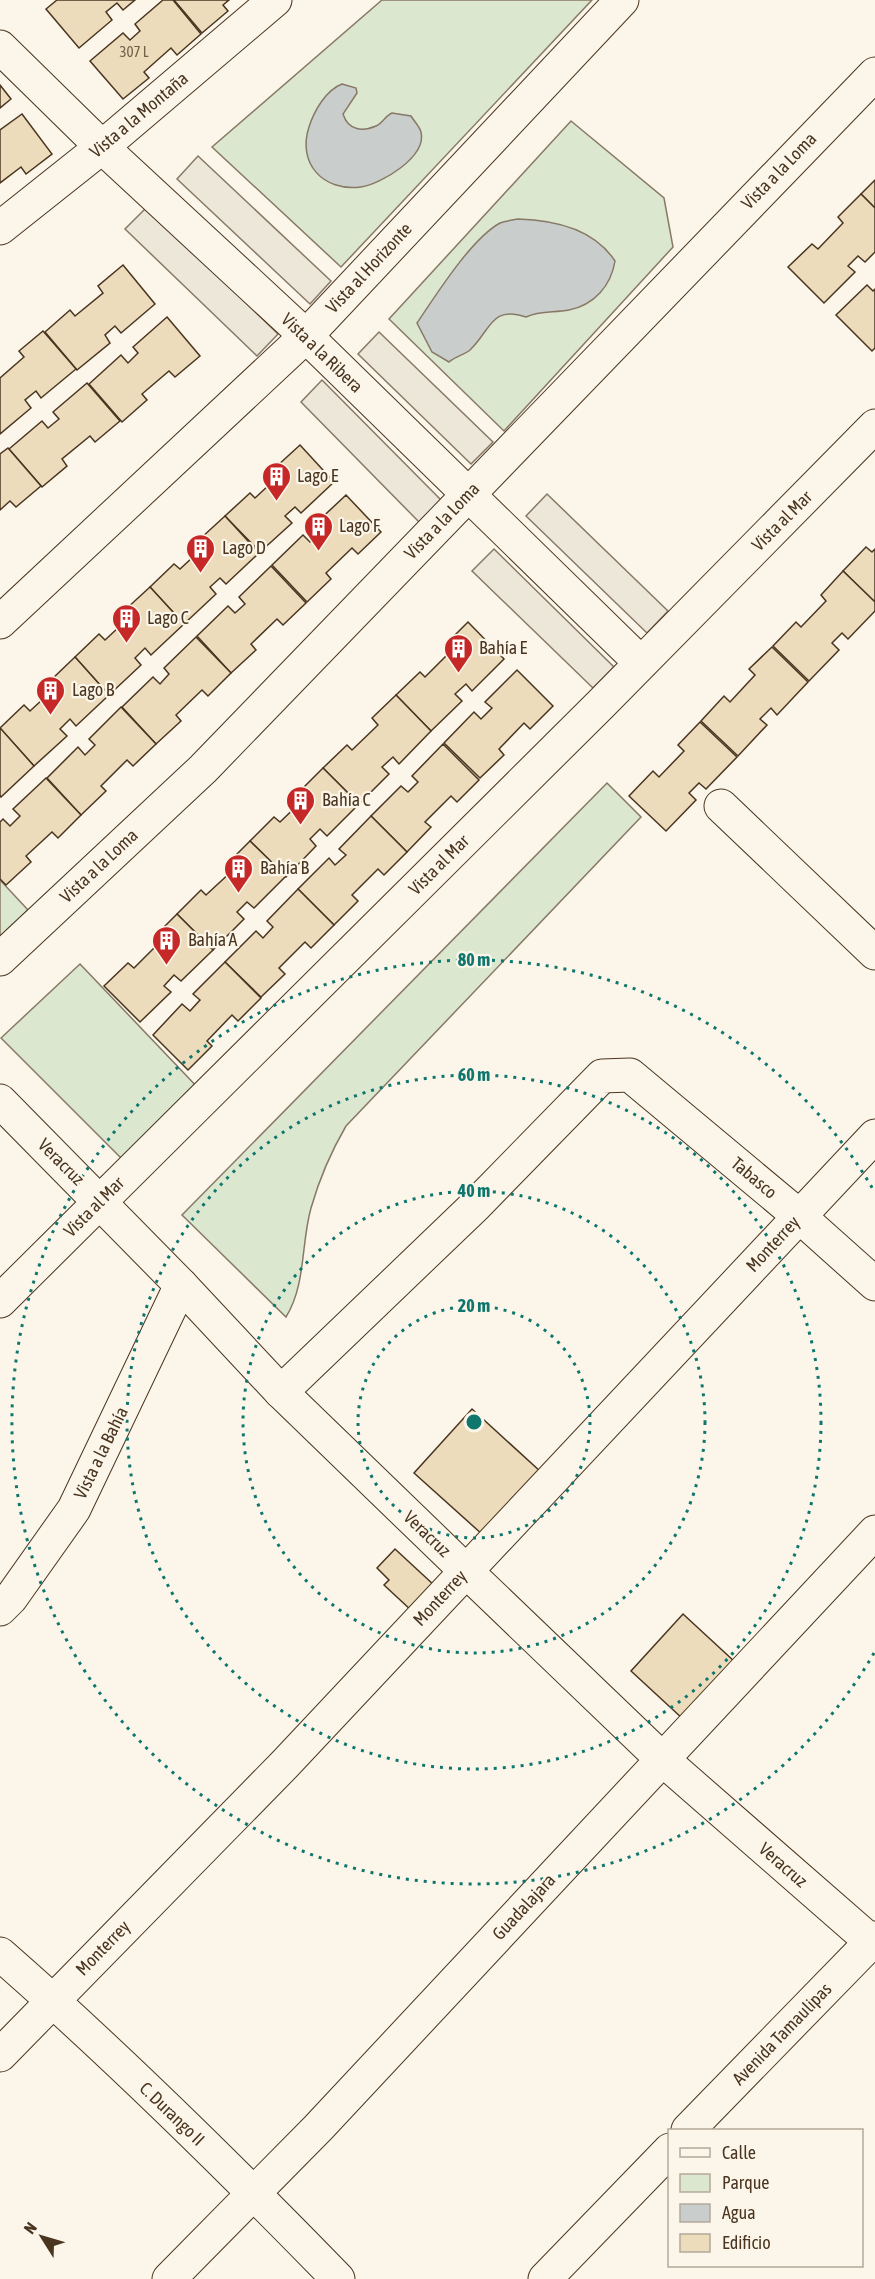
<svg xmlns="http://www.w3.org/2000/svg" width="875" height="2279" font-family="'Asap Condensed',sans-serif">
<rect width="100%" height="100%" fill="#fbf6e9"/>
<g fill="#dce7d0" stroke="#887966" stroke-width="1.5">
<polygon points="382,0 592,0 341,267 212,147"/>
<polygon points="571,121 664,198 673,247 504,431 389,319"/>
<path d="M607,783L641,817L346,1126C332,1150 319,1180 311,1208C301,1243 306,1285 286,1317L182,1215Z"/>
<polygon points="0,880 28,910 0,937"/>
<polygon points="80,964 201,1091 127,1164 1,1038"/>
</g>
<g fill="#ede7d9" stroke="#887966" stroke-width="1.5">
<polygon points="198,156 331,281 310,304 177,179"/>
<polygon points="147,207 278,334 257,356 125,229"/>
<polygon points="379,332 493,442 471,464 358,354"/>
<polygon points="322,380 441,500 419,522 301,402"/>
<polygon points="547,494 668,611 647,633 526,516"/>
<polygon points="494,549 614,667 593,688 472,571"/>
</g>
<g fill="#c9cecd" stroke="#887966" stroke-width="1.5">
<path d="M342,84L356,88L357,93L343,114C348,130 362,132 376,126C383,123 385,116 392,113L411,116C414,121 420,127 421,132C427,157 381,184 361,187C323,192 297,163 309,127C314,111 326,90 342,84Z"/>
<path d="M518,219C554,220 594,229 615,261C611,286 594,305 569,310C554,313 540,310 526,317C491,305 491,330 470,350C464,355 456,356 449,362L432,352L417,323C436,295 471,239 500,223C505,221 513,220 518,219Z"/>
</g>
<g fill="#ecdcbc" stroke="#4a3520" stroke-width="1.5">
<polygon points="57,0 135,0 123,10 117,3 106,12 112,20 79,48 46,9"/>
<polygon points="163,0 173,0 201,34 177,55 171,48 144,72 149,78 123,99 90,61 123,33 130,40 140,31 135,24"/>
<polygon points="174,0 229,0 223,5 228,11 202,33"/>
<polygon points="0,85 11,99 0,108"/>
<polygon points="22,114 52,154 26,174 21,167 0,183 0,130"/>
<polygon points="875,180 875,208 861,194"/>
<polygon points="861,194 875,208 875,252 865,262 858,256 848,266 855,272 824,303 788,267 812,244 818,249 843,223 838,217"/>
<polygon points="123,265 155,304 121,333 115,326 105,335 110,343 77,370 45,332 70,310 75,316 103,293 98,286"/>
<polygon points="867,285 873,291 875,289 875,348 872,351 836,315"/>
<polygon points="167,317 200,356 175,377 169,371 142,394 147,400 122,422 89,384 121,355 128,363 138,353 133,347"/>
<polygon points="43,331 76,369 41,398 36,391 25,400 31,408 0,434 0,378 24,357 19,351"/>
<polygon points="87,383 120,421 95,442 90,436 62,459 67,466 42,487 9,449 42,421 48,428 59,419 53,412"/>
<polygon points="300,445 334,482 301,513 295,507 285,516 292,523 260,552 225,516 250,493 255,498 282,473 276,467"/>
<polygon points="8,448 41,486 16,507 10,501 0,510 0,454"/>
<polygon points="346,495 381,532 358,554 352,548 326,573 331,579 307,602 272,565 303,535 310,542 320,532 313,526"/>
<polygon points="225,516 259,553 226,584 220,578 210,587 216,594 184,624 150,587 174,564 180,569 206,545 201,538"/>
<polygon points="866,547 872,552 875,549 875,602 843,571"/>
<polygon points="271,566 306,603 283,625 277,619 251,644 256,650 231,673 197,636 228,606 235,613 245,604 239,597"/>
<polygon points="843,571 875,602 875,611 848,639 842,633 832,643 839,650 809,681 773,646 796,622 801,627 826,601 821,595"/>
<polygon points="150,587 184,624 151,655 145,648 135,658 141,665 109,695 75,657 99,634 105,640 131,616 126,609"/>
<polygon points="468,622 504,659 472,691 466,684 455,694 462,701 431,731 396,695 420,672 425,677 451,651 445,645"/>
<polygon points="196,637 231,673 208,696 202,690 176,715 181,721 156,744 122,707 153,677 160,684 169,674 164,668"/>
<polygon points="772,647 808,682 777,715 771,708 760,719 767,725 738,756 701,721 724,696 730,702 755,675 749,669"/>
<polygon points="75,657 109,695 76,726 70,719 60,729 67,736 34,766 0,728 24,705 30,711 57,686 51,680"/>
<polygon points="517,670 553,706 530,729 524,723 499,749 504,755 480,778 444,743 474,712 481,719 492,708 485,702"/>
<polygon points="396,695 431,731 399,764 393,757 382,767 389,774 359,804 323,768 347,745 352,750 378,725 372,718"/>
<polygon points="121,707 156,744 133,766 127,760 101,786 106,791 81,815 47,778 78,747 85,755 95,745 89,739"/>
<polygon points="700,722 737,757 706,789 699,783 689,793 696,800 666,831 629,796 653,771 659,777 684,751 678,745"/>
<polygon points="0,728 34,766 1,797 0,795"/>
<polygon points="443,744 479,780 457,802 451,796 425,822 431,827 407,852 371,816 401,786 408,792 418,782 412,776"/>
<polygon points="323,768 359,804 327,836 320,829 310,839 316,846 286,877 250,841 274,817 280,822 306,797 300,791"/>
<polygon points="46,778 81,815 58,838 52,832 26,856 31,862 6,885 0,879 0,822 3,819 10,826 20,816 13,809"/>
<polygon points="371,816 407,852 384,875 378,869 352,895 358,901 334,925 298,889 329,858 335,865 346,855 339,849"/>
<polygon points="250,841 286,876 254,908 247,902 237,912 244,919 213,950 177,914 201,890 206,895 233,870 227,864"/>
<polygon points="298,889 334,925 311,948 305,942 279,968 285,974 261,997 225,962 256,931 263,938 273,927 267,921"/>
<polygon points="177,914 213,950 181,981 174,975 164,986 171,992 140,1022 104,986 128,963 134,968 159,943 154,937"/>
<polygon points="225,962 261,998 238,1021 232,1015 207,1041 212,1046 188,1070 153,1035 182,1004 190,1011 200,1000 193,994"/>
<polygon points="472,1409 541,1472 483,1535 414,1473"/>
<polygon points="395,1549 435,1586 412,1611 384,1585 389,1580 377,1568"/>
<polygon points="683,1614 735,1662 683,1719 631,1671"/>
</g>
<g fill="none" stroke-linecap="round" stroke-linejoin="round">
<defs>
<g id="street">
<polyline points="0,47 102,147 306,336 641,663"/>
<polyline points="0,228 102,147 275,0"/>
<polyline points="0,622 306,336 622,0"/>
<polyline points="721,806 875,953"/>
<polyline points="0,959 203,769 875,74"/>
<polyline points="0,1101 181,1285 281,1392 466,1571 662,1759 875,1945"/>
<polyline points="0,1301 601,704 875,426"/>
<polyline points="281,1392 476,1205 602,1076 630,1075 799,1216 875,1284"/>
<polyline points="0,1609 11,1598 74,1509 181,1285"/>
<path d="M0,1954C118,2057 229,2167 338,2279"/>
<polyline points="0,2055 285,1764 875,1136"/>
<polyline points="688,2130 875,1938"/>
<polyline points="169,2279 318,2128 875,1532"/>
<polyline points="545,2279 670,2150"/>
</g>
</defs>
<use href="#street" stroke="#4a3520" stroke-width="35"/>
<use href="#street" stroke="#fbf6e9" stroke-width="33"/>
</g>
<g fill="none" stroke="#0f766e" stroke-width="3" stroke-dasharray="3 6">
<circle cx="474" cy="1422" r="116"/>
<circle cx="474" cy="1422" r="231"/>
<circle cx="474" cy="1422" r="347"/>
<path d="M874 1653A462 462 0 1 1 874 1191"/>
</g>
<defs>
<symbol id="building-pin" viewBox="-11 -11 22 30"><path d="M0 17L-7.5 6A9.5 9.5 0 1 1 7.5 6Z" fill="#c62828" stroke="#fbf6e9"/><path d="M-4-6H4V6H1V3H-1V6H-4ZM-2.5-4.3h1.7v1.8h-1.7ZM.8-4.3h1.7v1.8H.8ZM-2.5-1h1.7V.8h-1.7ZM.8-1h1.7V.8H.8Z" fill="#fff"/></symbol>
</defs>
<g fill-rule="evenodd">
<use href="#building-pin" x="260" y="460" width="33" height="45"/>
<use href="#building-pin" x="302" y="510" width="33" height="45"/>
<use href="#building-pin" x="184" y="532" width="33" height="45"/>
<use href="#building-pin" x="110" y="602" width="33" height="45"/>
<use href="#building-pin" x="442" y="632" width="33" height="45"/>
<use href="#building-pin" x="34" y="674" width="33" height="45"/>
<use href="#building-pin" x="284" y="784" width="33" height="45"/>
<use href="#building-pin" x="222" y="852" width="33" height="45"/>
<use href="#building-pin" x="150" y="924" width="33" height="45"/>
</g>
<g text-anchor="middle" stroke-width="4.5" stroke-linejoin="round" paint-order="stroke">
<g font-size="15" fill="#725f47">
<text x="134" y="57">307 L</text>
</g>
<g font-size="18" fill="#4a3520" stroke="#fbf6e9">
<text transform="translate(139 115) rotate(-40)" y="6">Vista a la Montaña</text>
<text transform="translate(779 171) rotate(-46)" y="6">Vista a la Loma</text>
<text transform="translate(369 268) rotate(-47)" y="6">Vista al Horizonte</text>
<text transform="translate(322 353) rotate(44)" y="6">Vista a la Ribera</text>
<text transform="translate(442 521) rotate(-46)" y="6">Vista a la Loma</text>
<text transform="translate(782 521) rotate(-45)" y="6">Vista al Mar</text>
<text transform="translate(439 865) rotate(-45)" y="6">Vista al Mar</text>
<text transform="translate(99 866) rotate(-43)" y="6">Vista a la Loma</text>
<text transform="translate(61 1162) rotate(45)" y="6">Veracruz</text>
<text transform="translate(754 1178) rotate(40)" y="6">Tabasco</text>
<text transform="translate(94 1207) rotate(-45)" y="6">Vista al Mar</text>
<text transform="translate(773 1244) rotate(-47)" y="6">Monterrey</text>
<text transform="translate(101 1453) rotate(-64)" y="6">Vista a la Bahía</text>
<text transform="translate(427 1534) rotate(44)" y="6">Veracruz</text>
<text transform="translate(440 1598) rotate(-47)" y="6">Monterrey</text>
<text transform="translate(783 1865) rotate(41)" y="6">Veracruz</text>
<text transform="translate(524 1907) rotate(-47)" y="6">Guadalajara</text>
<text transform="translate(103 1948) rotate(-46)" y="6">Monterrey</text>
<text transform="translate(782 2034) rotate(-46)" y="6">Avenida Tamaulipas</text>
<text transform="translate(172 2114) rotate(44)" y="6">C. Durango II</text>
</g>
<g font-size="18" fill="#4a3520" stroke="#fbf6e9" text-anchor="start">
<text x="297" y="482">Lago E</text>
<text x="339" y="532">Lago F</text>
<text x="222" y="554">Lago D</text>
<text x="147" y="624">Lago C</text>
<text x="479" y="654">Bahía E</text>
<text x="72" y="696">Lago B</text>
<text x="322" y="806">Bahía C</text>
<text x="260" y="874">Bahía B</text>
<text x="188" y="946">Bahía A</text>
</g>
</g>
<circle cx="474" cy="1422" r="9" fill="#0f766e" stroke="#fbf6e9" stroke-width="3"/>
<g font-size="18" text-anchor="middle" font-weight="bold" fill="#0f766e" stroke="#fbf6e9" stroke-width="4.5" stroke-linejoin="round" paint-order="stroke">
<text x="474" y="966">80 m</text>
<text x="474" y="1081">60 m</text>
<text x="474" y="1197">40 m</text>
<text x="474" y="1312">20 m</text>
</g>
<rect x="668" y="2129" width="195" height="138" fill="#fbf6e9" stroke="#b4a999" stroke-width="1.5"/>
<rect x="680" y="2148" width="30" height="9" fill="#fbf6e9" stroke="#b4a999" stroke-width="1.5"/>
<text x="722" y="2159" font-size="18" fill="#4a3520">Calle</text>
<rect x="680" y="2174" width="30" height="18" fill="#dce7d0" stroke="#b4a999" stroke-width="1.5"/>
<text x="722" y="2189" font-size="18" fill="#4a3520">Parque</text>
<rect x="680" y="2204" width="30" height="18" fill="#c9cecd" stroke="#b4a999" stroke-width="1.5"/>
<text x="722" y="2219" font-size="18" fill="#4a3520">Agua</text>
<rect x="680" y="2234" width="30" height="18" fill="#ecdcbc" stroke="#b4a999" stroke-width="1.5"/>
<text x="722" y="2249" font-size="18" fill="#4a3520">Edificio</text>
<g transform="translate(42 2237) rotate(307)" stroke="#fbf6e9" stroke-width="4.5" paint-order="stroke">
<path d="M0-4.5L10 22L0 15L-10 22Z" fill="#4a3520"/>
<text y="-9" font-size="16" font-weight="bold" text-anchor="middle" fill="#4a3520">N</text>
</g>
</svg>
